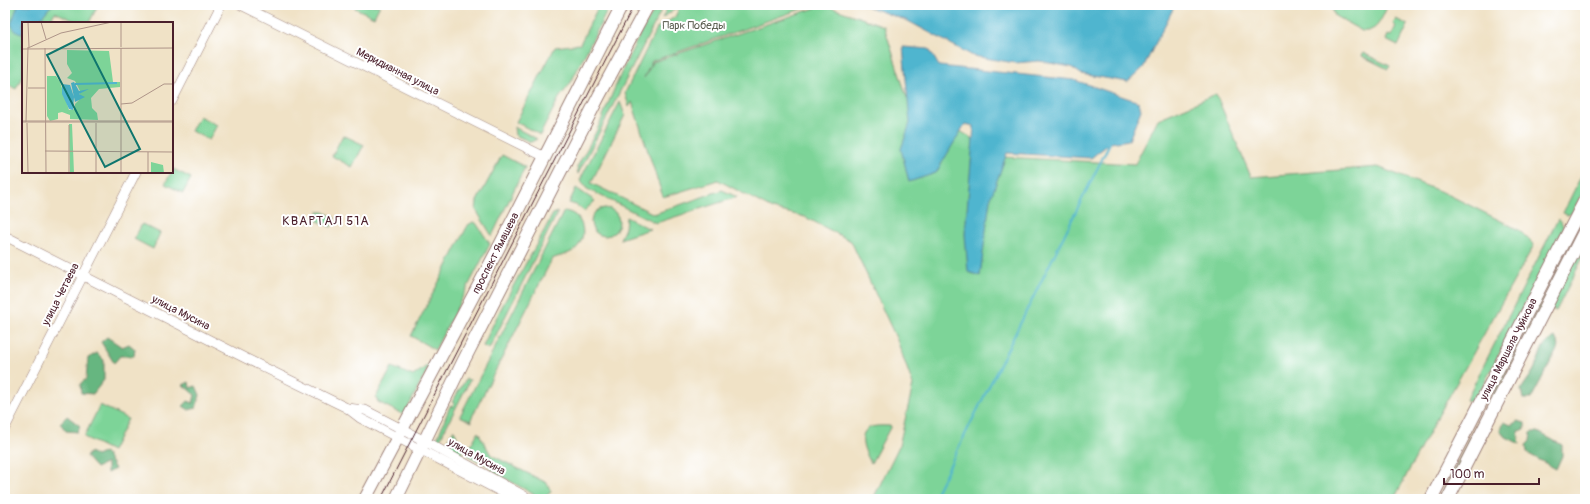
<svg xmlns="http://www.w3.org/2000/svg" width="1590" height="504" font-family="Pangolin,sans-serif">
<rect width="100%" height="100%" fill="#fff"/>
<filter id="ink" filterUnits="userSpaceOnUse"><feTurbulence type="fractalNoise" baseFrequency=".025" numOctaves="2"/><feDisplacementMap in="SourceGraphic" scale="8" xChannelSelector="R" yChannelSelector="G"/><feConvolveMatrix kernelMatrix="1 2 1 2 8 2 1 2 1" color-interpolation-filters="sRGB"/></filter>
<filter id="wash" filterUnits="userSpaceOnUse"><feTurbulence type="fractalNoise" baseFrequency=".012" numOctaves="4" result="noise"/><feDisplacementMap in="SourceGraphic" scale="16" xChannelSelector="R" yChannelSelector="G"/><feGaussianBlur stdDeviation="0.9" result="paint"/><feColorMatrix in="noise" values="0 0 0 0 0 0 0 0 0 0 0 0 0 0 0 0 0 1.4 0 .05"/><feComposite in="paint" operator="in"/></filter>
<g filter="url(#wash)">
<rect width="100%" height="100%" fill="#f0e2c6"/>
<g fill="#7dd498" stroke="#647a62">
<polygon points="6,5 98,5 89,23 79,23 55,12 49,23 23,23 23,75 16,89 5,83"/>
<polygon points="356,5 380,5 374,17 355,8"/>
<polygon points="599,5 610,5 570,84 559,98 540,135 516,122 555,47 580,44"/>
<path d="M658,5H664L578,174L577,167C585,152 594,137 601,121C617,82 634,40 658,5Z"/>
<polygon points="669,5 813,5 652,61 644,78 653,62 824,5 884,26 907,98 1002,157 1135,164 1158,119 1216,94 1251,177 1378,167 1447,194 1519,230 1534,245 1428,434 1394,499 873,499 899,446 913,385 897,340 851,241 805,217 772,209 718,180 663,197 632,102 629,107 625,93 657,28 675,17 680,6 662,18"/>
<path d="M1331,5H1388C1382,17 1378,33 1362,31L1335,16Z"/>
<polygon points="1396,19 1408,25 1398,46 1386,40 1388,35 1391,36 1396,26 1393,24"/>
<polygon points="1363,53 1390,66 1388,69 1362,56"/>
<polygon points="620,102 625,115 591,183 654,214 722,190 737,197 656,223 587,189 580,180"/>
<polygon points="199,116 217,125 209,140 191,131"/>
<polygon points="514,127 537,139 531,142 515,135"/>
<polygon points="343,135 364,145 352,167 332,156"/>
<polygon points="502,155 525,167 492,236 476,210 477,201"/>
<polygon points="173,169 191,178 183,193 165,184"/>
<polygon points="1584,170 1585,188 1572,213 1567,215 1563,213"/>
<polygon points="576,188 595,201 584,211 576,205 569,203"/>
<circle cx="605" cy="222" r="14"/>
<path d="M564,211C585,213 589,240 573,251C567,255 558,256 552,259L471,419L472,422L460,416Z"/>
<polygon points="318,212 324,212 335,218 331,227 316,220 315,219"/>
<path d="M558,212L489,349L483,346C503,300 530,258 553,214Z"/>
<polygon points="1585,213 1585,222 1443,499 1439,499"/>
<polygon points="626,217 650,229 620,239 625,228"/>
<polygon points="1558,219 1561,222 1564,227 1474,403 1466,400"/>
<polygon points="473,222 476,223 490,244 435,350 411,336 468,225"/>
<polygon points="142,224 160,233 153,249 134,239"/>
<polygon points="1585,238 1585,253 1556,311 1549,308"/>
<polygon points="431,363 404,415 378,402 376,397 392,367 413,376"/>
<polygon points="466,379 470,380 439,441 446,445 454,429 464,457 443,446 437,439 450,406 453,407 454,403 452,402"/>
<polygon points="100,405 128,419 112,451 84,437"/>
<path d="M891,426L871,463C866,454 856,435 869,428C874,425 885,426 891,426Z"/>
<polygon points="478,432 491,455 547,483 551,492 542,499 494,472 489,466 469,456 467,454 467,452"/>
</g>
<g fill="#66b680" stroke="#586a56">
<polygon points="107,337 122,347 129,344 135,349 134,356 120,356 114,363 101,342"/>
<path d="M1555,337L1559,346L1531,399H1523L1521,390C1525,382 1533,374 1536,365C1542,352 1540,345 1555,337Z"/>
<polygon points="97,353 104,360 104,380 93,394 81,393 80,384 86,379 88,358"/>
<polygon points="189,382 190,388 196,386 200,395 196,408 189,410 183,406 188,401 193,403 195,395 183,385"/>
<polygon points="67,416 80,426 78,432 66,431 60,423"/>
<polygon points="1518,421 1525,423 1525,430 1518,431 1520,444 1506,437 1500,430 1504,422 1511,425"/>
<polygon points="1531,432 1538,432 1562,445 1562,456 1556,469 1527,453 1526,445 1530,441"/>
<polygon points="90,452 96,456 105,452 115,469 107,473 107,463 96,468 86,457"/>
</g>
<g fill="#50b5cf" stroke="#4d6a7d">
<path d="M18,5H53L49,8L37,23H23V34C16,34 14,29 11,24Z"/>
<polygon points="863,5 1175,5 1143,68 1128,82 1081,74 1071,67 1039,61 1015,63 973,56 908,21"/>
<polygon points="903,47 929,49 939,66 1074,80 1139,102 1141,110 1129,140 1110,143 1091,158 1007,153 990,200 980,276 968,272 965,234 974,126 965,124 936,173 909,182 901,149 910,123"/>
</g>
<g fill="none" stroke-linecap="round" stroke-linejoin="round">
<polyline stroke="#50b5cf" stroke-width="2" points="933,499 1110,143"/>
</g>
</g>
<g filter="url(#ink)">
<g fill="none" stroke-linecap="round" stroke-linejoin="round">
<defs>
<g id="minor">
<polyline points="241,5 545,157"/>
<polyline points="172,101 221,5"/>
<polyline points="5,236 247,359 347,408 360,418 515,499"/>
<polyline points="347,408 365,410 417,437 530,499"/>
<polyline points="5,428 136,172"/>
</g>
<g id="major">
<polyline points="365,499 497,251 622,5"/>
<polyline points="396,499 463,362 599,96 648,5"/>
<polyline points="1431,499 1585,200"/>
<polyline points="1448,499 1585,230"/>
</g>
</defs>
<use href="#minor" stroke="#9d8078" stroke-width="10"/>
<use href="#major" stroke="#9d8078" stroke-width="14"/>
<use href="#minor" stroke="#fff" stroke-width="9"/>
<use href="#major" stroke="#fff" stroke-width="12"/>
<polyline stroke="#4a1f2b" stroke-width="1" points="381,499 634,5"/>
</g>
</g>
<g text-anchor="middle" stroke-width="4" stroke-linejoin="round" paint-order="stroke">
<g font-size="11" fill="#5c5e51" stroke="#fff">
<text x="694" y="29">Парк Победы</text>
</g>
<g font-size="11" fill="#4a1f2b" stroke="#fff">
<text transform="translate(398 71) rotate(27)" y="4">Меридианная улица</text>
<text transform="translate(495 253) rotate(-63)" y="4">проспект Ямашева</text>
<text transform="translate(60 294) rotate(-63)" y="4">улица Четаева</text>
<text transform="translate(181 312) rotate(27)" y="4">улица Мусина</text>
<text transform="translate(1508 349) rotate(-63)" y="4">улица Маршала Чуйкова</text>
<text transform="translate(477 456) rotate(29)" y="4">улица Мусина</text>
</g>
<g font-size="13" letter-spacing="1" fill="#4a1f2b" stroke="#fff">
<text x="326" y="225">КВАРТАЛ 51А</text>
</g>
</g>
<g transform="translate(22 22)">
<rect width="151" height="151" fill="#f0e2c6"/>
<path d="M45,28L87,29L91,60H98V65L77,67L69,76L70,86L75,91L76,98L48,97V93L40,90L36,91V97L28,99L25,94V54H34L38,60L47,88L53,87V82L57,78L58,69L53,59L45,56L50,51L45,42ZM47,102H50L52,151H48ZM129,140L141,143L142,151H129Z" fill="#7dd498"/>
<path d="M52,60L57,69L67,67L57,72L63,75L53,80L49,61ZM40,62L48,63L52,75L51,88L47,87L40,72Z" fill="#50b5cf"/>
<path fill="none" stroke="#50b5cf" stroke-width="2" d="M53,62L95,61"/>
<path fill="none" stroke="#ae9488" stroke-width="1" d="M6,0L7,25M19,0L24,17M99,0V25M6,26L39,11L90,0M23,26L24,151M0,27L151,26M6,66H23M99,82L110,81L142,62H151M0,99H151M0,100H151M4,100L6,25M5,101L6,151M74,101V151M47,103V151M23,129L151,130M99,151V26M126,151V130"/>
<path fill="#0f766e" fill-opacity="0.15" stroke="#0f766e" stroke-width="2" d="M61,15L118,127L83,145L25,33Z"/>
<rect width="151" height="151" fill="none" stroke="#4a1f2b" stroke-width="2"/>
</g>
<rect width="1590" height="504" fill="none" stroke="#fff" stroke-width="20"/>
<path d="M1444 478v6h95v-6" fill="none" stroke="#4a1f2b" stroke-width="2"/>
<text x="1450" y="478" font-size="12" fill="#4a1f2b" stroke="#ffffff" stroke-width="3" paint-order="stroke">100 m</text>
</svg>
